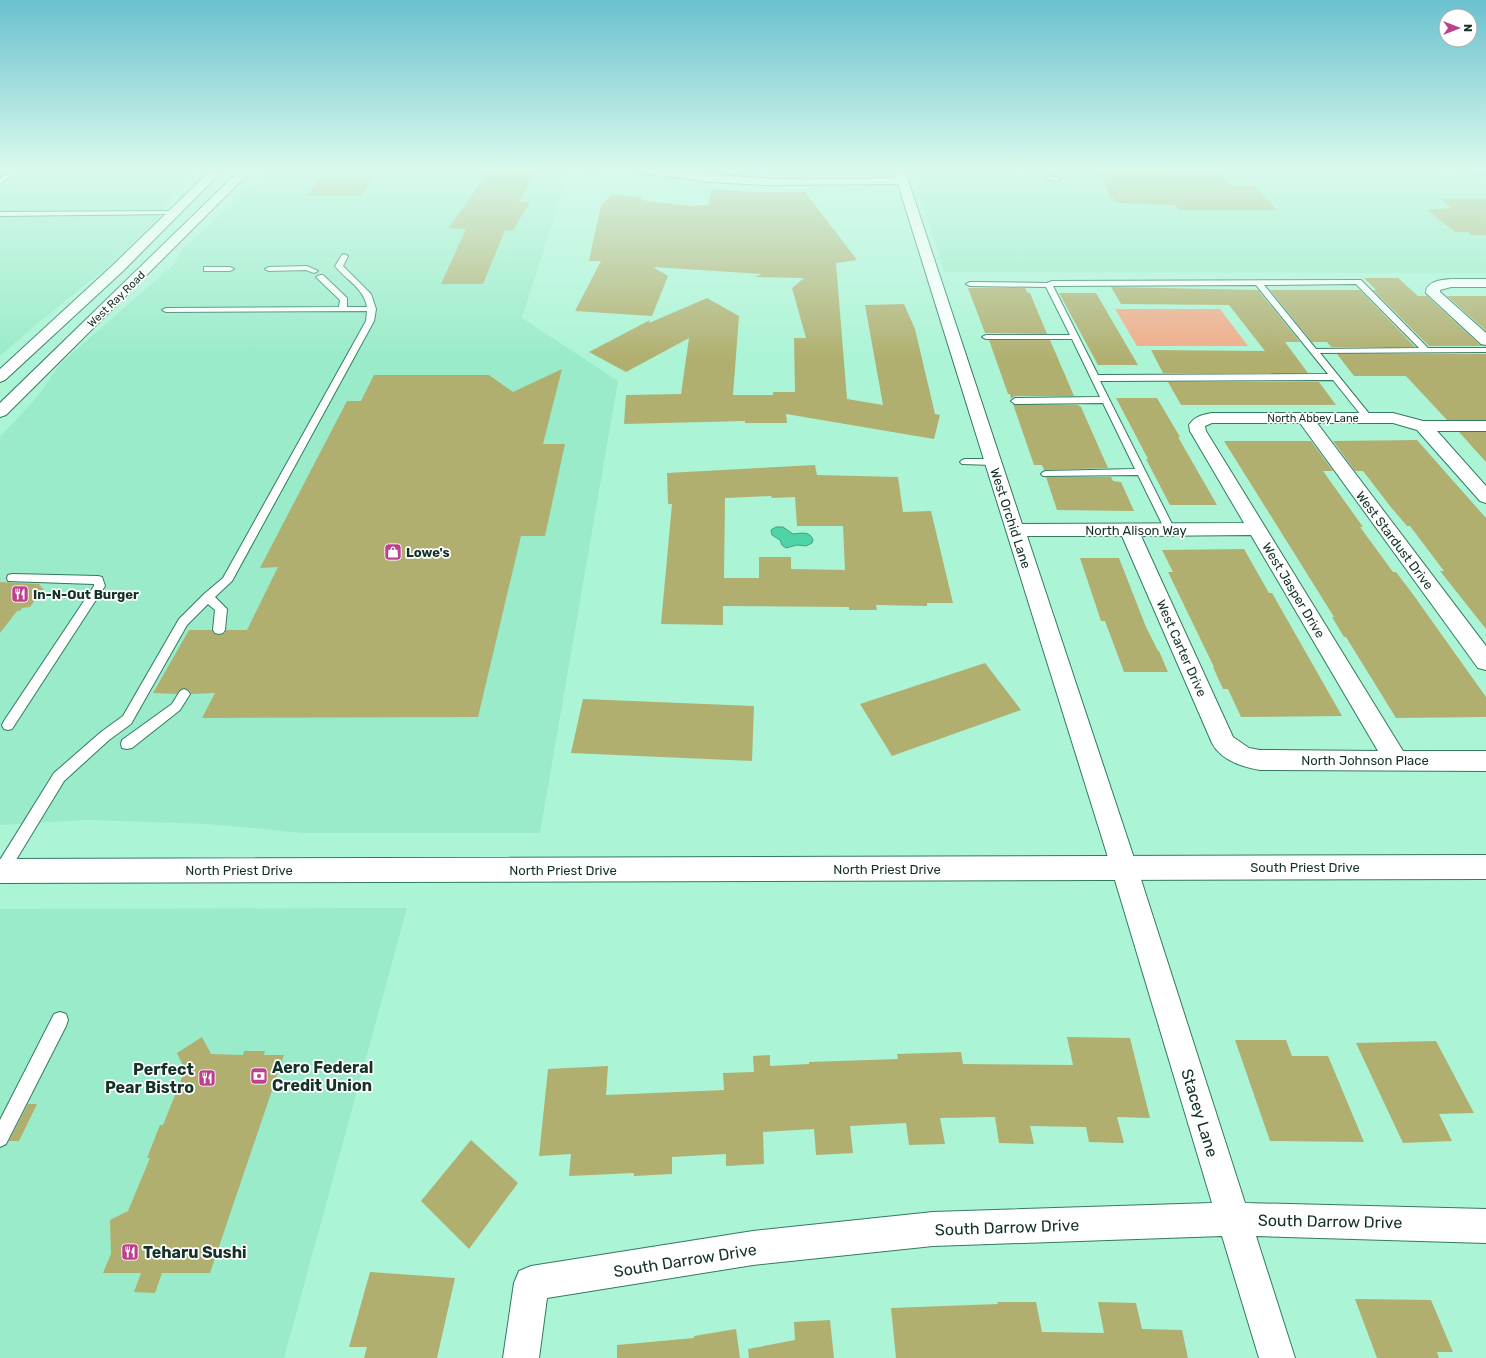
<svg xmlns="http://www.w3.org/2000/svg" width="1486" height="1358" font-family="Rubik,sans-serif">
<rect width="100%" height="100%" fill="#acf4d6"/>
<g fill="#99ebc9">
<polygon points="0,168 206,168 187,184 165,206 156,221 104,270 33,327 0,356"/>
<polygon points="267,168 570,168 522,318 618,381 540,833 303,833 209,824 87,820 0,825 0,437 38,396 60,364 173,265 183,249 251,186"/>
<polygon points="664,168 1432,168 1486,178 1486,273 944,272 914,175 795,176 734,175"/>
<polygon points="407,908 284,1358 0,1358 0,909"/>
</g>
<polygon fill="#f1ab89" points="1115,309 1220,309 1248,346 1137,346"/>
<path fill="#4ed4a6" stroke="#3da380" d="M776,527H783L793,534C802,533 810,531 813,540L812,543L806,546L797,545L786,548L782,545L780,540L772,535L771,530Z"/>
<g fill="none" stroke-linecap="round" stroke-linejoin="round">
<polygon fill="#4ed4a6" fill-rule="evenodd" points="1455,168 1486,170 1486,176 1456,170"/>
</g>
<g fill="#b1af70" fill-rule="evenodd">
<polygon points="1100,168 1168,168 1172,173 1220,173 1232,186 1254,186 1277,210 1179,210 1175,205 1118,203 1114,201 1113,197 1110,197"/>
<polygon points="490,169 537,170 519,202 530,202 513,230 505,230 483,284 441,284 466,229 449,228"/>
<polygon points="321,177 373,177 361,196 307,196"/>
<polygon points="712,189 750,192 805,192 857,260 836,263 847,399 883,405 865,305 904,304 915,329 935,414 940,415 934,439 786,414 787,423 745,423 745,421 624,424 626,395 681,394 689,338 626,372 589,352 650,320 649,323 707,298 739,316 733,395 773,395 773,392 795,392 794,338 806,338 792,288 804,278 755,277 762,274 653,267 668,276 652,316 575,311 601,261 589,261 601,205 613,194 642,198 641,200 689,206 708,205"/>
<polygon points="1440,199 1486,199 1486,235 1471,235 1468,232 1455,232 1427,210 1451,208"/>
<polygon points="1364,278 1398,278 1418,296 1427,296 1480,345 1486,346 1429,346 1373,290 1376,290"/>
<polygon points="1111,287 1258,290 1300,342 1285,342 1308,373 1163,373 1151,350 1265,351 1229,305 1121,304"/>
<polygon points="968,288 1025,288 1028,293 1030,293 1047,334 985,333"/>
<polygon points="1270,290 1360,290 1415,347 1331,347 1327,342 1312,342"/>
<polygon points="1059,293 1096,293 1138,365 1098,365"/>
<polygon points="1447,296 1486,296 1486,331"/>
<polygon points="989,340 1050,340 1074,396 1015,396 1011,399 1010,394 1008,394"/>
<polygon points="1337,354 1486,354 1486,420 1447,420 1406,376 1354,376"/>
<polygon points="562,369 543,444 565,444 545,536 521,536 478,717 202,718 215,693 191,694 189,690 183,688 177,694 153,693 189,630 212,630 215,634 219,635 224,634 226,630 247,630 278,567 260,568 347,401 361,401 374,375 489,375 513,392"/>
<polygon points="1168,382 1319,382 1336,405 1181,405"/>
<polygon points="1116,398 1157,398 1180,437 1178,437 1217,505 1170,505 1146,459 1148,459"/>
<polygon points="1013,404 1078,405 1081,407 1108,468 1044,470 1042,465 1034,465"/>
<polygon points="1459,432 1486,432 1486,462"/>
<polygon points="1417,440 1486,518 1486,629 1440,571 1444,571 1410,526 1407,526 1390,506 1363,471 1355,471 1333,441"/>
<polygon points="1224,441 1311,441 1333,471 1323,471 1363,527 1360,527 1393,572 1396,572 1412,593 1486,697 1486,717 1396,718 1346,637 1344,637 1332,617 1334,617"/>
<path d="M815,465L817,475L898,477L903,512L931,511L953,603H927V606L876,605L877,610H849V607L723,606V625L661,624L672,504H668L667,473ZM771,496L772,498L795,497L797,526H843L845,570L791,569V557H759V578H724L725,498Z"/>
<polygon points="1046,477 1111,477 1113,481 1121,482 1134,511 1057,510"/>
<polygon points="1244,549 1269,593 1272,593 1342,716 1241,717 1228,689 1223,689 1213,667 1214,667 1168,572 1173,572 1162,550"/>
<polygon points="1080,558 1119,558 1146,627 1158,651 1159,651 1168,672 1124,672 1105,621 1101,621"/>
<polygon points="0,582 40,584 39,586 42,586 40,588 44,588 30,607 22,608 20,611 17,611 0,633"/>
<polygon points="985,663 1021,710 892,756 860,704"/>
<polygon points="583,699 754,706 752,761 571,753"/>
<polygon points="202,1037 211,1054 243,1055 244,1051 265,1051 264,1055 284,1055 210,1273 162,1273 155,1293 134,1292 141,1273 103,1273 111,1254 110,1220 128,1211 150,1158 147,1158 160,1125 163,1125 185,1070 177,1053"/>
<polygon points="1067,1037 1130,1038 1150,1118 1117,1117 1124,1143 1089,1142 1086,1127 1030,1126 1034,1144 999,1143 995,1117 940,1118 945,1144 909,1145 906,1123 850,1126 853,1153 816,1155 814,1129 763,1132 764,1164 726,1166 726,1154 672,1157 672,1174 634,1176 634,1173 569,1176 571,1154 539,1156 548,1069 608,1066 606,1095 724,1090 723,1073 754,1072 753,1056 770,1055 770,1066 809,1064 809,1062 898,1059 897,1054 961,1052 963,1064 1073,1065"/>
<polygon points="1235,1040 1286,1040 1292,1056 1328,1056 1364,1142 1270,1141"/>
<polygon points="1436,1041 1474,1113 1439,1114 1452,1141 1403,1143 1356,1043"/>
<polygon points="28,1104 37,1104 19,1141 9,1141"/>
<polygon points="471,1140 518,1183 469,1249 421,1201"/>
<polygon points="370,1272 455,1278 437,1358 364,1358 367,1347 349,1347"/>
<polygon points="1355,1299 1431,1300 1453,1352 1437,1352 1439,1358 1377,1358"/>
<polygon points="997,1302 1036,1302 1042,1332 1104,1333 1098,1302 1136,1303 1142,1329 1182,1330 1188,1358 896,1358 891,1308 998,1304"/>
<polygon points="830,1320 834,1358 749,1358 748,1349 795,1340 794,1322"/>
<polygon points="736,1329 740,1358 617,1358 617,1345 694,1338 694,1336"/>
</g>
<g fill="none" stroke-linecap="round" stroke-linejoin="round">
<defs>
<g id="lane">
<polygon points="15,168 22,168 0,184 0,179"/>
<polygon points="594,168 601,168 594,174 590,174 589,173"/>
<polygon points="1049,176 1061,179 1058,181 1047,179 1046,178"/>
<polygon points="178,211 178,213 176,214 0,216 0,212"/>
<path d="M344,254L348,256L343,266L371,294L376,309L374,321L232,581L215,597L227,609L225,630L223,633L219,634L215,633L213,630L215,610L208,604L187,625L131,724L109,740L64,781L5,878L0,880V860L54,773L101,732L123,716L179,619L204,594L223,578L366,321L367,311L166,312L162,310L166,308L339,307L340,300L316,277L320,275H323L347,298V307H367C364,288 346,280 335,266L342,255Z"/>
<polygon points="307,266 318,271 314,273 306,270 269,271 265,269 269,267"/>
<polygon points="204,267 230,267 234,269 230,271 204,271"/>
<path d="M1358,280H1361L1428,348H1486V352L1320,353L1371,416L1372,418L1371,420H1365L1333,380L1100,381L1175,530L1170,533L1165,530L1138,475L1043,476L1041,474L1043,472L1046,471L1135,469L1103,403L1015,404L1011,401L1015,398L1100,397L1072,339H986L982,337L986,335H1070L1046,287L970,286L966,284L970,282L1047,283L1052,281ZM1356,284L1419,348L1316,349L1264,285ZM1256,285L1328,374L1098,375L1053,286Z"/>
<polygon points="965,459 992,459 997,462 992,465 962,464 960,462 962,460"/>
<polygon points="12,574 98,576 102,577 105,586 12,729 8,730 4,729 2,725 4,721 94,586 94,584 8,581 7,578 8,575"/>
<polygon points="184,689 188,691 190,694 180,710 132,748 127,749 122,748 121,744 122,740 172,704 180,691"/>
<polygon points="60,1012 66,1014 68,1020 66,1026 6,1144 0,1147 0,1120 54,1014"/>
</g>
<g id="street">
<path d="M621,168C668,168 714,176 761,178C806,181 851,178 896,178L893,168H904L1022,524L1244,523L1190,431L1189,425C1195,416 1202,415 1212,413H1393L1423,421H1486V431H1437L1486,486V503L1480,501L1417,430L1393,423H1317L1486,646V670L1478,668L1300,423H1212L1205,426L1206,431L1403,751H1486V771L1260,770C1242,767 1221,760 1212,743L1122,536H1027L1137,867L1245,1203L1486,1209V1243L1256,1236L1295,1358H1259L1222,1236L933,1246L753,1265L547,1298L539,1358H503L514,1283L519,1271L531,1266L753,1231L933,1212L1212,1203L1111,867L898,184L763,185L711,182L626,171ZM1251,535L1378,751L1260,750L1249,748L1233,737L1141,536Z"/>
<path d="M1451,279H1486V287H1451L1440,290V292L1486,333V345L1481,344L1426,293C1426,281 1441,280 1451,279Z"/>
</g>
<polygon id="secondary" points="1486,855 1486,879 0,883 0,859"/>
<g id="primary">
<polygon points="213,168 225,168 123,271 5,380 0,382 0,369 113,265"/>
<polygon points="242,168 254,168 6,415 0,417 0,403"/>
</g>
</defs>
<use href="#lane" stroke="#337a60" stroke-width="2"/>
<use href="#street" stroke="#337a60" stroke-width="2"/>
<use href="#secondary" stroke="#337a60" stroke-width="2"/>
<use href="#primary" stroke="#337a60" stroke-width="2"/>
<g stroke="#74ac95" stroke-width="1.5" stroke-dasharray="1 1.5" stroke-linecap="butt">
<polyline points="1441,168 1486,176"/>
<polyline points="1476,168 1486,170"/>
</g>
<use href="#lane" fill="#fff" fill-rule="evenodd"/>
<use href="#street" fill="#fff" fill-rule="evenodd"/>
<use href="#secondary" fill="#fff" fill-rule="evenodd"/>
<use href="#primary" fill="#fff" fill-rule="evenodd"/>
</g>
<linearGradient id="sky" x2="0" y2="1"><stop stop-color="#6ac1ce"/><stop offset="0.47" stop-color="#dafaed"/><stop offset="1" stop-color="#dafaed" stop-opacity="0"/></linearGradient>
<rect width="1486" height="359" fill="url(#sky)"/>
<defs>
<symbol id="shop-square" viewBox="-11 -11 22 22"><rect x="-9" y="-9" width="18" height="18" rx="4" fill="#be408d" stroke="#fff"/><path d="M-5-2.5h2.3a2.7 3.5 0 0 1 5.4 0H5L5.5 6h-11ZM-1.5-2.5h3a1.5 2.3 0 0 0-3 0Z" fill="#fff"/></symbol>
<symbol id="restaurant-square" viewBox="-11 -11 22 22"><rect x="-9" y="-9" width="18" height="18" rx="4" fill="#be408d" stroke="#fff"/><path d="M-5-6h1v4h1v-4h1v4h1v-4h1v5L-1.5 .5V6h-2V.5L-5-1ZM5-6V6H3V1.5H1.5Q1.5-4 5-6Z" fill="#fff"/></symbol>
<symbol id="bank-square" viewBox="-11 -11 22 22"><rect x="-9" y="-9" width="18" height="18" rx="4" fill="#be408d" stroke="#fff"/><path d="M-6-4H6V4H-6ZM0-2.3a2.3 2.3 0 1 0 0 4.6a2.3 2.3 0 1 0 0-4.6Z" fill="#fff"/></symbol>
</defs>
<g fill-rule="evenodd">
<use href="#shop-square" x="383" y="542" width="20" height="20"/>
<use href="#restaurant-square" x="10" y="584" width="20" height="20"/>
<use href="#bank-square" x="249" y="1066" width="20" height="20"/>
<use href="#restaurant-square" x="197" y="1068" width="20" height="20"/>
<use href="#restaurant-square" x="120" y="1242" width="20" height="20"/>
</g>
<g text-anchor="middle" stroke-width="3.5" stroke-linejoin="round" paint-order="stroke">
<g font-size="11" fill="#143227" stroke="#fff">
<text transform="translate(116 299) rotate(-44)" y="4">West Ray Road</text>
<text x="1313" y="422">North Abbey Lane</text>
</g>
<g font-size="13" fill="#143227" stroke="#fff">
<text transform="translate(1011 518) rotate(72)" y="5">West Orchid Lane</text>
<text x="1136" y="535">North Alison Way</text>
<text transform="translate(1395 540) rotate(53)" y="5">West Stardust Drive</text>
<text transform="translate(1294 590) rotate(59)" y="5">West Jasper Drive</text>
<text transform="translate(1182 648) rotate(66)" y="5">West Carter Drive</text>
<text x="1365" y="765">North Johnson Place</text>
<text x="1305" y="872">South Priest Drive</text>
<text x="887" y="874">North Priest Drive</text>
<text x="239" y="875">North Priest Drive</text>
<text x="563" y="875">North Priest Drive</text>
</g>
<g font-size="13" font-weight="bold" fill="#143227" stroke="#fff" text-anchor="start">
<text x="406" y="557">Lowe's</text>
<text x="33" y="599">In-N-Out Burger</text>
</g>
<g font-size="16" font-weight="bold" fill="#143227" stroke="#fff" text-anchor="start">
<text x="272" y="1073">Aero Federal<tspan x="272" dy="18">Credit Union</tspan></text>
<text x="194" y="1075" text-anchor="end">Perfect<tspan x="194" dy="18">Pear Bistro</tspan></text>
<text x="143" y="1258">Teharu Sushi</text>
</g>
<g font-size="16" fill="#143227" stroke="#fff">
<text transform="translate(1200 1113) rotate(73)" y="6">Stacey Lane</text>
<text transform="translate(1330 1221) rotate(1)" y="6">South Darrow Drive</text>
<text transform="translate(1007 1227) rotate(-2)" y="6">South Darrow Drive</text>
<text transform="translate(685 1260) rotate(-9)" y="6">South Darrow Drive</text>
</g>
</g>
<g transform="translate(1458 28) rotate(90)"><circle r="19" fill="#ffffff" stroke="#a1ada9"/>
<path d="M0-3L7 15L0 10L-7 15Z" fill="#be408d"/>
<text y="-6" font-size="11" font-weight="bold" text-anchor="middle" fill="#143227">N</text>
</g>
</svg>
